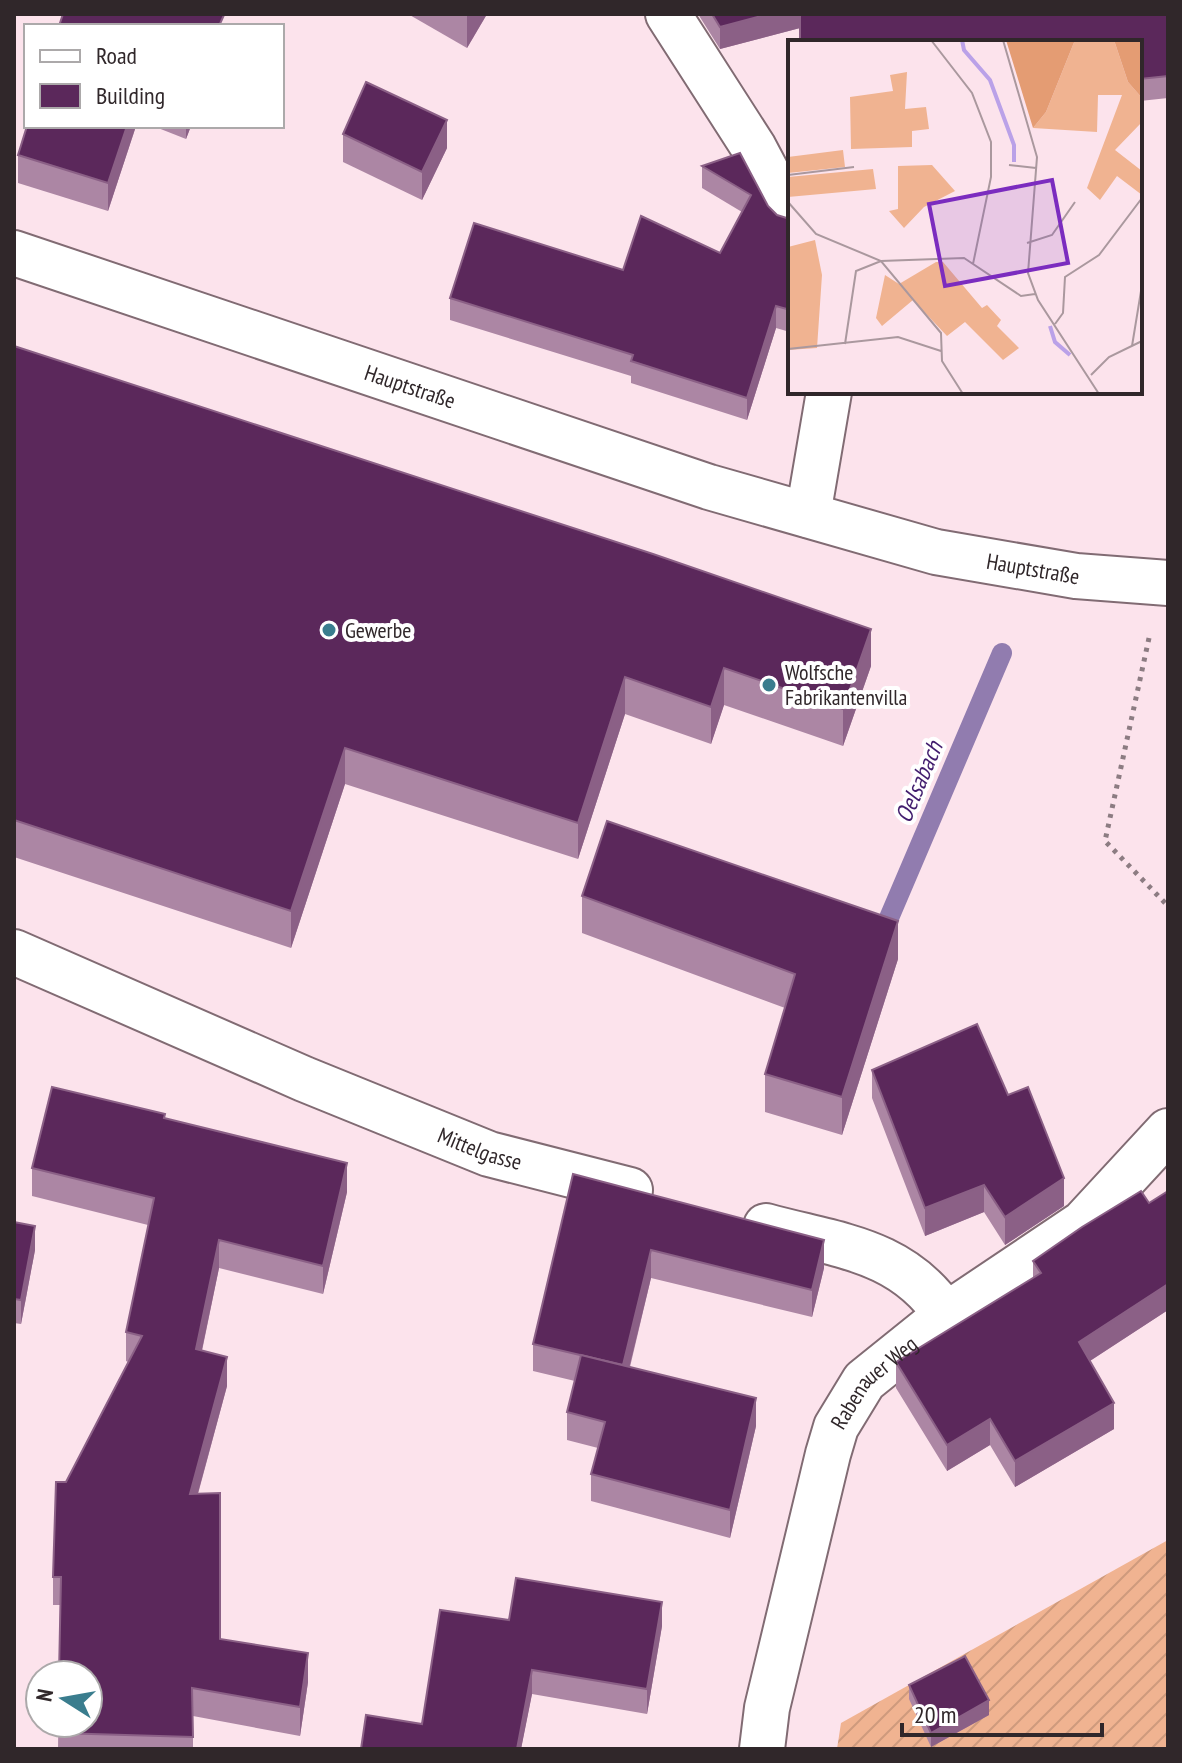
<svg xmlns="http://www.w3.org/2000/svg" width="1182" height="1763" font-family="'PT Sans Narrow',sans-serif">
<defs>
<pattern id="garden-furrows" width="10" height="10" patternUnits="userSpaceOnUse" patternTransform="scale(2)"><rect width="10" height="10" fill="#f0b391"/><path d="M-1 1l2-2M0 10L10 0M9 11l2-2" fill="none" stroke="#ce9a7d"/></pattern>
</defs>
<rect width="100%" height="100%" fill="#fce3ec"/>
<polygon fill="url(#garden-furrows)" points="1168,1540 1168,1749 837,1749 841,1723"/>
<g fill="none" stroke-linecap="round" stroke-linejoin="round">
<polyline stroke="#917caf" stroke-width="20" points="883,932 1002,653"/>
<defs>
<g id="street">
<polyline points="668,14 754,148 790,216"/>
<polyline points="808,515 829,392"/>
<path id="s1" d="M14,952L304,1079L489,1154L630,1190"/>
<path d="M766,1226C838,1246 902,1249 946,1315"/>
<path id="s2" d="M762,1749L767,1708L828,1454L836,1427L864,1381L946,1315L1083,1223L1168,1131"/>
</g>
<g id="secondary">
<path id="s3" d="M14,253L709,487L936,552L1076,576L1168,583"/>
</g>
</defs>
<use href="#street" stroke="#816b73" stroke-width="48"/>
<use href="#secondary" stroke="#816b73" stroke-width="48"/>
<polyline stroke="#8c7c82" stroke-width="5" stroke-dasharray="4 6" stroke-linecap="butt" points="1149,638 1105,841 1168,906"/>
<use href="#street" stroke="#fff" stroke-width="44"/>
<use href="#secondary" stroke="#fff" stroke-width="44"/>
</g>
<g fill="#ac86a4">
<polygon points="408,14 487,14 467,48"/>
<polygon points="698,14 1168,14 1168,98 1140,101 1140,42 800,28 720,49"/>
<polygon points="27,126 136,126 108,211 18,183 18,155"/>
<polygon points="153,126 191,126 186,139"/>
<polygon points="343,134 447,148 422,200 343,162"/>
<polygon points="740,153 768,206 777,215 790,219 790,332 776,328 747,420 631,383 631,376 450,320 450,298 720,253 742,212 702,188 702,166"/>
<polygon points="1166,322 1168,322 1168,372 1166,360"/>
<polygon points="14,346 871,666 843,746 724,705 711,744 625,714 578,859 345,784 291,948 14,857"/>
<polygon points="582,896 898,959 842,1135 765,1112 765,1074 785,1008 582,933"/>
<polygon points="872,1070 1008,1095 1064,1206 1005,1245 984,1212 925,1236 872,1098"/>
<polygon points="165,1119 347,1192 323,1294 219,1268 202,1351 227,1386 198,1494 220,1639 308,1682 300,1736 193,1716 193,1749 58,1749 60,1605 53,1605 53,1577 66,1482 128,1362 126,1361 126,1332 148,1225 32,1196 32,1168"/>
<polygon points="573,1174 824,1268 812,1317 651,1278 630,1367 756,1426 730,1538 591,1501 591,1474 598,1448 567,1440 567,1412 575,1381 533,1371 533,1344"/>
<polygon points="1168,1191 1168,1310 1090,1361 1114,1429 1015,1487 990,1445 947,1471 896,1388 896,1362 1033,1278 1033,1261 1149,1203"/>
<polygon points="14,1222 35,1250 21,1324 14,1323"/>
<polygon points="509,1620 662,1626 647,1714 532,1694 521,1749 361,1749 422,1724"/>
<polygon points="909,1685 989,1715 931,1747 909,1699"/>
</g>
<g fill="#8b6086">
<polygon points="467,14 487,14 467,48"/>
<polygon points="769,14 800,14 800,28 720,49 720,27"/>
<polygon points="447,120 447,148 422,200 422,172"/>
<polygon points="127,126 136,126 108,211 108,183"/>
<polygon points="186,126 191,126 186,139"/>
<polygon points="776,306 776,328 747,420 747,398"/>
<polygon points="871,629 871,666 843,746 843,709"/>
<polygon points="724,668 724,705 711,744 711,707"/>
<polygon points="625,677 625,714 578,859 578,823"/>
<polygon points="345,748 345,784 291,948 291,911"/>
<polygon points="898,921 898,959 842,1135 842,1097"/>
<polygon points="347,1163 347,1192 323,1294 323,1266"/>
<polygon points="1064,1178 1064,1206 1005,1245 1005,1217"/>
<polygon points="984,1185 984,1212 925,1236 925,1208"/>
<polygon points="35,1226 35,1250 21,1324 21,1300"/>
<polygon points="219,1240 219,1268 196,1378 196,1349"/>
<polygon points="824,1240 824,1268 812,1317 812,1290"/>
<polygon points="651,1250 651,1278 623,1393 623,1365"/>
<polygon points="1168,1284 1168,1310 1079,1368 1079,1342"/>
<polygon points="227,1357 227,1386 190,1522 190,1494"/>
<polygon points="756,1398 756,1426 730,1538 730,1510"/>
<polygon points="1114,1403 1114,1429 1015,1487 1015,1461"/>
<polygon points="990,1419 990,1445 947,1471 947,1445"/>
<polygon points="662,1602 662,1626 647,1714 647,1689"/>
<polygon points="308,1653 308,1682 300,1736 300,1707"/>
<polygon points="532,1670 532,1694 521,1749 517,1749"/>
<polygon points="989,1700 989,1715 931,1747 931,1733"/>
</g>
<g fill="#5b285b" stroke="#8b6086" stroke-width="2">
<polygon points="63,14 220,14 224,15 219,26 59,26"/>
<polygon points="712,14 769,14 720,27"/>
<polygon points="800,14 1168,14 1168,76 1140,79 1140,42 800,42"/>
<polygon points="366,82 447,120 422,172 343,134"/>
<polygon points="27,126 127,126 108,183 18,155"/>
<polygon points="740,153 768,206 777,215 790,219 790,310 776,306 747,398 631,361 633,355 450,298 474,223 623,270 641,216 720,253 751,195 702,166"/>
<polygon points="14,346 653,554 871,629 843,709 724,668 711,707 625,677 578,823 345,748 291,911 14,820"/>
<polygon points="607,821 898,921 842,1097 765,1074 795,974 582,896"/>
<polygon points="977,1024 1008,1095 1028,1087 1064,1178 1005,1217 984,1185 925,1208 872,1070"/>
<polygon points="52,1087 165,1114 164,1118 347,1163 323,1266 219,1240 196,1349 227,1357 190,1494 220,1493 220,1639 308,1653 300,1707 192,1688 193,1737 58,1733 58,1723 88,1723 88,1675 59,1675 61,1577 53,1577 56,1482 66,1482 142,1336 126,1332 154,1198 32,1168"/>
<polygon points="573,1174 824,1240 812,1290 651,1250 623,1365 533,1344"/>
<polygon points="1141,1191 1149,1203 1168,1191 1168,1284 1079,1342 1114,1403 1015,1461 990,1419 947,1445 896,1362 1041,1273 1033,1261 1082,1227"/>
<polygon points="14,1222 35,1226 21,1300 14,1299"/>
<polygon points="581,1355 756,1398 730,1510 591,1474 605,1422 567,1412"/>
<polygon points="516,1578 662,1602 647,1689 532,1670 517,1749 361,1749 366,1715 422,1724 440,1610 509,1620"/>
<polygon points="965,1656 989,1700 931,1733 909,1685"/>
</g>
<g fill="#3a7d8e" stroke="#fff" stroke-width="3">
<circle cx="329" cy="630" r="8"/>
<circle cx="769" cy="685" r="8"/>
</g>
<g text-anchor="middle" stroke-width="8" stroke-linejoin="round" paint-order="stroke">
<g font-size="22" fill="#30272a" stroke="#fff">
<text dy="8" stroke="none"><textPath href="#s3" startOffset="418">Hauptstraße</textPath></text>
<text dy="8" stroke="none"><textPath href="#s3" startOffset="1068">Hauptstraße</textPath></text>
<text dy="8" stroke="none"><textPath href="#s1" startOffset="506">Mittelgasse</textPath></text>
<text dy="8" stroke="none"><textPath href="#s2" startOffset="390">Rabenauer Weg</textPath></text>
</g>
<g font-size="22" fill="#30272a" stroke="#fff" text-anchor="start">
<text x="345" y="638">Gewerbe</text>
<text x="785" y="680">Wolfsche<tspan x="785" dy="25">Fabrikantenvilla</tspan></text>
</g>
<g font-size="24" font-style="italic" fill="#421d6e" stroke="#fff">
<text transform="translate(919 782) rotate(-67)" y="8">Oelsabach</text>
</g>
</g>
<g transform="translate(788 40)">
<rect width="354" height="354" fill="#fce3ec"/>
<path d="M287,0H326L340,42L354,58V82L327,110L354,131V155L329,136L312,160L299,148L334,55H310L309,92L245,88L258,72ZM119,32L117,69L138,67L141,89L124,91V107L63,109L62,57L105,51L102,35ZM55,110L57,127L0,133V117ZM144,125L167,151L136,167L116,188L101,171L110,169V126ZM85,129L88,149L0,157V137ZM27,200L34,235L29,308L0,310V207Z" fill="#f0b391"/>
<path d="M218,0H287L258,72L245,88ZM326,0H354V58L340,42Z" fill="#e49c73"/>
<path d="M148,222H155L194,268L199,265L213,280L209,286L231,308L215,320L177,282L159,296L125,260L94,286L88,278L97,235L111,244Z" fill="#f0b391"/>
<path fill="none" stroke="#baa1e8" stroke-width="4" d="M174,0L176,10L202,40L226,105V122M262,286L267,302L282,315"/>
<path fill="none" stroke="#aa989e" stroke-width="2" d="M143,0L184,53L203,102V137L185,224M215,0L249,117L240,233L250,260L311,354M221,125L248,128M0,135L66,127M0,162L28,194L93,221L153,293L154,321L175,354M239,203L264,195L287,162M267,284L275,273L277,237L311,215L354,158M57,304L68,231L93,221L176,218L233,256L247,254M344,306L354,245M0,309L110,297L153,311M303,335L321,317L354,301"/>
<path fill="#7b2cbf" fill-opacity="0.15" stroke="#7b2cbf" stroke-width="4" d="M264,140L280,223L157,246L141,164Z"/>
<rect width="354" height="354" fill="none" stroke="#30272a" stroke-width="4"/>
</g>
<rect width="1182" height="1763" fill="none" stroke="#30272a" stroke-width="32"/>
<rect x="24" y="24" width="260" height="104" fill="#ffffff" stroke="#aca9aa" stroke-width="2"/>
<rect x="40" y="50" width="40" height="12" fill="#ffffff" stroke="#aca9aa" stroke-width="2"/>
<text x="96" y="64" font-size="24" fill="#30272a">Road</text>
<rect x="40" y="84" width="40" height="24" fill="#5b285b" stroke="#aca9aa" stroke-width="2"/>
<text x="96" y="104" font-size="24" fill="#30272a">Building</text>
<g transform="translate(64 1699) rotate(281)"><circle r="38" fill="#ffffff" stroke="#aca9aa" stroke-width="2"/>
<path d="M0-6L14 30L0 20L-14 30Z" fill="#3a7d8e"/>
<text y="-12" font-size="22" font-weight="bold" text-anchor="middle" fill="#30272a">N</text>
</g>
<path d="M902 1723v12h200v-12" fill="none" stroke="#30272a" stroke-width="4"/>
<text x="914" y="1723" font-size="24" fill="#30272a" stroke="#ffffff" stroke-width="6" paint-order="stroke">20 m</text>
</svg>
